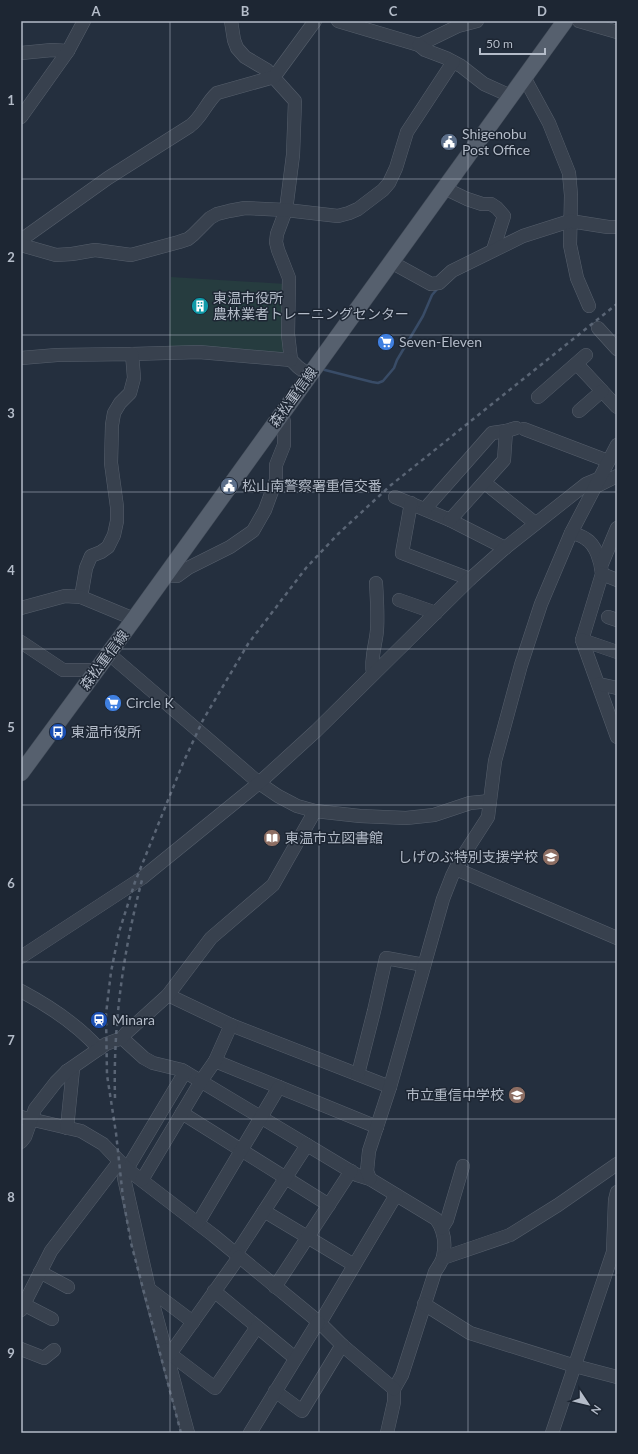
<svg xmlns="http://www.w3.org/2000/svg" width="638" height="1454" font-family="Lato,'Noto Sans JP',sans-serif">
<rect width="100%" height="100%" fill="#242f3e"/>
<polygon fill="#263c3f" points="171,277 286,284 284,356 169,350"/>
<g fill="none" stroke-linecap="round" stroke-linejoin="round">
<polyline stroke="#394c67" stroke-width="2.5" points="321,369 372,382 378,383 383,381 394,368 397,360 423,316 432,295 438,288"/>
<defs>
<g id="minor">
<polyline points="231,21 234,40 237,48 245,57 267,70 295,101 293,155 286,210 277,234 276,242 278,250 289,278 288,334 291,360 298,367 309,375"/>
<polyline points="338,21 419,45 458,26 477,21"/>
<polyline points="579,21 617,32"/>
<polyline points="419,45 425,50 446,58 461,66 484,84 511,96"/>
<polyline points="21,53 52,50 68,51"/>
<polyline points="524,77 549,123 569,173 571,195 570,245 577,278 589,306"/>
<polyline points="21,117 68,51 84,21"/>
<polyline points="444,188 467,199 482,204 491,204 497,208 504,216 493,250"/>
<path d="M21,240L108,178L190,126C202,117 206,103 217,93L274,77L315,21"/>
<polyline points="21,245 56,255 72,254 95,250 131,255 179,242 188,239 193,235 210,218 217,214 229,211 245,208 286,210 338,216 349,213 358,209 383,190 389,183 396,168 407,132 453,62"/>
<polyline points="391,262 431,284 439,283 452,271 523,236 570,221 608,227 617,227"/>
<polyline points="598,328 617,349"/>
<polyline points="132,354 199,352 291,360"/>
<polyline points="21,358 57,355 132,354 134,378 130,393 120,403 114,413 112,425 111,463 117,507 117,521 114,535 108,547 101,552 91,556 86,568 81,597"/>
<polyline points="577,364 617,407"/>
<polyline points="538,397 586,355"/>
<polyline points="579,411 602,391"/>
<polyline points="524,429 608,461"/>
<polyline points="485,483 535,523"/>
<polyline points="595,487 617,476"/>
<polyline points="395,497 450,520 505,548"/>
<polyline points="411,503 402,553 470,579"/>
<polyline points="425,509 492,433 506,431"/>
<polyline points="450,520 504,460 506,431 516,428"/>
<path d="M571,533C576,534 582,536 586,539C596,545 601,562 602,574L582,640L617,737"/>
<polyline points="601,566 617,528"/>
<polyline points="602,574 617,580"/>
<polyline points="165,575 177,576 188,568 230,547 253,531 265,510 276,480 276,465 284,445 284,422 282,414"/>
<polyline points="399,600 436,613"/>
<polyline points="21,608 65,596 81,597 134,619"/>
<polyline points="608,617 617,620"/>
<polyline points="582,640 617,652"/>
<polyline points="21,642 63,670 95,670"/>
<polyline points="108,653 259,783 278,796 297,806 315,811 360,816 406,818 434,815 470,803 490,801"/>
<path d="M373,673C370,659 376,644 377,630C378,614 377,599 376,583"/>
<polyline points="599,684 617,688"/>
<polyline points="456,869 617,938"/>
<polyline points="21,957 142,878 259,783 316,731 470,579 505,548 586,484 598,479"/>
<path d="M21,991C49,1006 78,1025 99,1049"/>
<polyline points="168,995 231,1025 390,1087"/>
<path d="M122,1038L144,1058L153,1063L182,1070L357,1175L370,1179L436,1219C444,1230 446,1243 443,1257C442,1262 438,1267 435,1272L402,1375L394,1389V1402L387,1433"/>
<polyline points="215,1061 377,1127"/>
<polyline points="185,1072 127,1169 124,1178 149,1289 188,1433"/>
<polyline points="358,1074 374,1011 386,958 424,965"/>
<polyline points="182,1113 329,1205"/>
<polyline points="21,1117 81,1131 103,1144 127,1169 213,1235 320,1323 342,1345 394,1389"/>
<polyline points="67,1128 73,1069 67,1071"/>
<polyline points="21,1142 25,1137 35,1109 56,1082 67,1071 106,1044 122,1038 126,1033 168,995 211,938 273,885 315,811"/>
<polyline points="370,1179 367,1171 369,1151 390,1087 443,899 452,876 459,862 488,817 495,761 521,665 541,604 571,533 617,445"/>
<polyline points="142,1180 201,1081 215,1061 231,1025"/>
<polyline points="264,1211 354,1265"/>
<polyline points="198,1223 279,1087"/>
<polyline points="442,1228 447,1220 463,1166"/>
<polyline points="236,1254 307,1145"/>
<polyline points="443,1258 510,1235 558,1205 617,1164"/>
<polyline points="40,1272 68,1287"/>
<polyline points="275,1287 351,1171"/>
<polyline points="149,1289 193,1322"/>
<polyline points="214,1291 295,1358"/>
<polyline points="23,1304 52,1319"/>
<polyline points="424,1304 470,1333 575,1366 617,1377"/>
<polyline points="21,1310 51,1251 119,1162"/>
<polyline points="320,1323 396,1195"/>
<polyline points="21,1349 44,1358 54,1350"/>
<polyline points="165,1350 215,1388 257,1327"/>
<polyline points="170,1354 239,1257"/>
<polyline points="275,1391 302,1411 342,1345"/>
<polyline points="250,1433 318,1322"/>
<polyline points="552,1433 613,1252 615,1200 617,1192"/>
</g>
<polyline id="major" points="21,773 134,619 565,21"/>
</defs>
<use href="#minor" stroke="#565f6c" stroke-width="14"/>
<use href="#major" stroke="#414a57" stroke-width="17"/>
<use href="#minor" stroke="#38414e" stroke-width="13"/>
<use href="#major" stroke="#56606e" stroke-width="16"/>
<g stroke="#5a6575" stroke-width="2.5" stroke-dasharray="4 4" stroke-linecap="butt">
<path d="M115,1098C113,1024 123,952 142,880"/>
<polyline points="181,1433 131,1243 123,1198 116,1133 107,1075 106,1014 111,972 119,932 135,882 183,763 203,720 248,644 306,568 338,534 391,485 617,304"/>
</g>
</g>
<path fill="none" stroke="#b4bcc9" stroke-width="1" stroke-opacity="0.55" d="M170,21V1433M319,21V1433M468,21V1433M21,179H617M21,335H617M21,492H617M21,649H617M21,805H617M21,962H617M21,1119H617M21,1275H617"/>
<defs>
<symbol id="civic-disc" viewBox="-11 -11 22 22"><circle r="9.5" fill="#5c6f8a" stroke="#1d2633"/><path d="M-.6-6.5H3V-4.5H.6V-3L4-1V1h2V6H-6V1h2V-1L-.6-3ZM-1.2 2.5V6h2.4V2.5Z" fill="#fff"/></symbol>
<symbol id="building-disc" viewBox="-11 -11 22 22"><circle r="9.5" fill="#0f9aa8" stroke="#1d2633"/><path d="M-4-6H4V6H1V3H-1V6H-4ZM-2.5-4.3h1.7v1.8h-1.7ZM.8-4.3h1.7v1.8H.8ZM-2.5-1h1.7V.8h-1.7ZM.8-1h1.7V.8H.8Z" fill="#fff"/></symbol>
<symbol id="supermarket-disc" viewBox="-11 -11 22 22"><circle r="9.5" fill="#3f7fe0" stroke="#1d2633"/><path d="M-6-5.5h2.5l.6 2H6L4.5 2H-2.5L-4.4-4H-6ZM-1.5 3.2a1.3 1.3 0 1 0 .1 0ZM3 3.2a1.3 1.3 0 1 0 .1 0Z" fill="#fff"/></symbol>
<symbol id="bus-disc" viewBox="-11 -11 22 22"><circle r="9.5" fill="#1a4fb4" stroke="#1d2633"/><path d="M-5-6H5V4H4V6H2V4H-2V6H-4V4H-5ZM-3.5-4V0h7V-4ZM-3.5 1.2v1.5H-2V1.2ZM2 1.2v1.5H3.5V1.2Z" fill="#fff"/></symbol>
<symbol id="library-disc" viewBox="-11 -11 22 22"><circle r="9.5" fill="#8d6e63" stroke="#1d2633"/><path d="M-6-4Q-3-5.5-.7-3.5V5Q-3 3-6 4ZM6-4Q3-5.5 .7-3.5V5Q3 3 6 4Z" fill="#fff"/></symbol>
<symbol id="school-disc" viewBox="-11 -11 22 22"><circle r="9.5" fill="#8d6e63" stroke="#1d2633"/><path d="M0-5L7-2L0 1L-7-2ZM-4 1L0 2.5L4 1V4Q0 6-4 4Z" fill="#fff"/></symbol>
<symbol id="station-disc" viewBox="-11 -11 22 22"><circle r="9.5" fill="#1a4fb4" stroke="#1d2633"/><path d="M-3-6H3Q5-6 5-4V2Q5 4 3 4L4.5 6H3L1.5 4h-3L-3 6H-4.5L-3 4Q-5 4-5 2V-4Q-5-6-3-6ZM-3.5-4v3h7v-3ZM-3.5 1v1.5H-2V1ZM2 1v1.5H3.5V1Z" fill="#fff"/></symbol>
</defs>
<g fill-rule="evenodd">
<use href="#civic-disc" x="439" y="132" width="20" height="20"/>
<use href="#building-disc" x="190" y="296" width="20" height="20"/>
<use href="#supermarket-disc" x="376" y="332" width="20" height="20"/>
<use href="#civic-disc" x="219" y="476" width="20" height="20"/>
<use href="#supermarket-disc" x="103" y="693" width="20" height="20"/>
<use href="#bus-disc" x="48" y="722" width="20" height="20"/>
<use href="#library-disc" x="262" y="828" width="20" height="20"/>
<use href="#school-disc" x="541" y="847" width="20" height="20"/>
<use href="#station-disc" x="89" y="1010" width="20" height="20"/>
<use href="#school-disc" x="507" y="1085" width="20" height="20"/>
</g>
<g text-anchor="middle" stroke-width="3" stroke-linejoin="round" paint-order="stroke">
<g font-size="14" fill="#b4bcc9" stroke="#1d2633" text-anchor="start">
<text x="462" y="139">Shigenobu<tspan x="462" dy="16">Post Office</tspan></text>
<text x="213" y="303">東温市役所<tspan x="213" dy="16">農林業者トレーニングセンター</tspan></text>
<text x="399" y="347">Seven-Eleven</text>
<text x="242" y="491">松山南警察署重信交番</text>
<text x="126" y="708">Circle K</text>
<text x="71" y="737">東温市役所</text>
<text x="285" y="843">東温市立図書館</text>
<text x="538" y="862" text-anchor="end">しげのぶ特別支援学校</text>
<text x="112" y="1025">Minara</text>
<text x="504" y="1100" text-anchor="end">市立重信中学校</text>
</g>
<g font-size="14" fill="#b4bcc9" stroke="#1d2633">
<text transform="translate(293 397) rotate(-54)" y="5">森松重信線</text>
<text transform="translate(104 660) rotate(-53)" y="5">森松重信線</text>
</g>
</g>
<rect width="638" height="1454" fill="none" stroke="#1d2633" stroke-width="44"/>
<g transform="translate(588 1404) rotate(125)" stroke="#1d2633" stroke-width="3" paint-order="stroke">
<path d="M0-3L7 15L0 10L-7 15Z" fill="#b4bcc9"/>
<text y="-6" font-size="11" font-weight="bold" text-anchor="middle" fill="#b4bcc9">N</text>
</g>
<path d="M480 48v6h65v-6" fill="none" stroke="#b4bcc9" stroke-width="2"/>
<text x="486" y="48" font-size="12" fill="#b4bcc9" stroke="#1d2633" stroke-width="3" paint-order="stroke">50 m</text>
<rect x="22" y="22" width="594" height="1410" fill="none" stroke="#b4bcc9" stroke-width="1.5"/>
<g font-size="13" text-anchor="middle" font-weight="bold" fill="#b4bcc9">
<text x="96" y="16">A</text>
<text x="245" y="16">B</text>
<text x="393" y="16">C</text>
<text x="542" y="16">D</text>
<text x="11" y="105">1</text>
<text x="11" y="262">2</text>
<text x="11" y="418">3</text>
<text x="11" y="575">4</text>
<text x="11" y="732">5</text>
<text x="11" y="888">6</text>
<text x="11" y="1045">7</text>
<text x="11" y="1202">8</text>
<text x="11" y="1358">9</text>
</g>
</svg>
